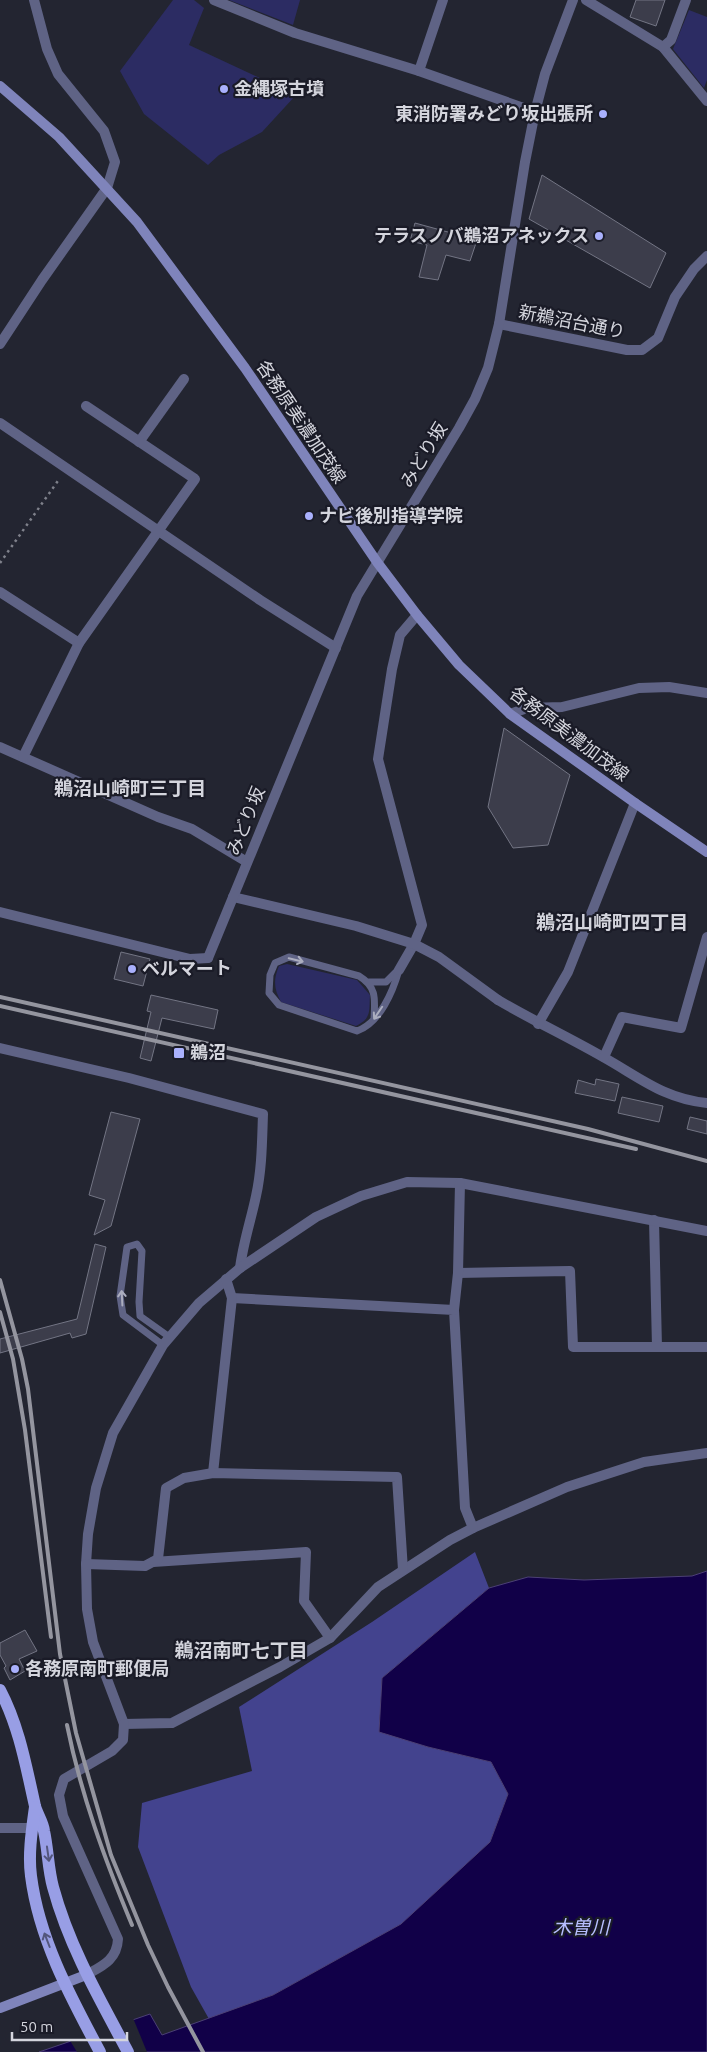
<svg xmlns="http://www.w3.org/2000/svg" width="707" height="2052" font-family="Ubuntu,'Noto Sans JP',sans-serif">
<rect width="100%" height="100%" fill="#232531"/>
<g fill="#2c2c63">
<polygon points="173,0 194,0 204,8 189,45 296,95 262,132 219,155 208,165 144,114 120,71"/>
<polygon points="229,0 300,0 293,25"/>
<polygon points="689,10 707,17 707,80 704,88 673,49"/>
<path d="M287,964L357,980L370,995C369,1011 372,1018 356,1026L281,1002C274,989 273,980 279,966Z"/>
</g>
<polygon fill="#43438e" points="475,1552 489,1588 382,1678 379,1731 428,1747 491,1762 508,1794 490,1842 402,1924 273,1995 209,2019 191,1987 138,1847 142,1803 252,1771 239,1707 372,1622"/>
<polygon fill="#110048" stroke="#4c4075" points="707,1571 707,2052 39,2052 150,2014 162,2035 273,1995 401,1924 490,1842 508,1794 491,1762 428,1747 379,1732 382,1678 489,1588 528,1577 584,1580 692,1576"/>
<polygon fill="#232531" points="133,2018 147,2052 77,2052 69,2039"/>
<g fill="#3c3d4b" stroke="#737584">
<polygon points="636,0 665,0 656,26 630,17"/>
<polygon points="542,175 666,253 650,288 529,219"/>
<polygon points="415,223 477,240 470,261 446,255 438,280 419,277 427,245 410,241"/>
<polygon points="504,728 570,775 548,845 513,848 488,807"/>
<polygon points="121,952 150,959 143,986 114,979"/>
<polygon points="151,995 218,1010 214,1029 162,1018 151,1061 140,1058 151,1012 147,1011"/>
<polygon points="596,1079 619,1084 615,1101 575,1093 578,1080 595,1085"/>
<polygon points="622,1097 663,1106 659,1122 618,1113"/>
<polygon points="111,1112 140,1119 111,1226 94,1235 105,1200 89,1195"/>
<polygon points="690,1117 707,1121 707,1134 687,1129"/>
<polygon points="95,1244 106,1247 86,1334 72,1338 70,1333 0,1353 0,1339 77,1319"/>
<polygon points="25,1630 37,1651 19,1659 25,1671 10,1680 4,1668 6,1666 0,1655 0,1643"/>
</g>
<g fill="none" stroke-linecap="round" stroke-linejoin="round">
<polyline stroke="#7f818b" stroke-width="2.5" stroke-dasharray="2.5 4" stroke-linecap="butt" points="0,563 60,478"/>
<g stroke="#5f6385" stroke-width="7">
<polyline points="369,982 386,982 398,970"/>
<path d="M374,1019C375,999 377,987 359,976L289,957L275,963L270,975L269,993L279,1005L357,1031C380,1023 393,991 399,970"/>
<polyline points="163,1345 123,1315 120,1296 127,1247 137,1244 142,1251 139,1302 140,1316 168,1336"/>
</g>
<g stroke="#5f6385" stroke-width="10">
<polyline points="214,0 295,33 419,71 535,112"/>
<polyline points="586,0 663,47 707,101"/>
<polyline points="663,47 671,40 686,0"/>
<polyline points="419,71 443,0"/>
<polyline points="0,344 42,280 107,188 115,162 104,131 58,74 47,49 34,0"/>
<polyline points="0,423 260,600 336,648"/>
<polyline points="139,442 184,379"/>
<polyline points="0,592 79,643"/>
<polyline points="510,714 527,708 562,707 639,688 669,687 707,693"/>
<polyline points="0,747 158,817 192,829 247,862"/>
<polyline points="23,757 79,643 195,479 86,406"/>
<polyline points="0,912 190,959 208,958"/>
<polyline points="399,970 414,944 422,925 378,759 392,669 400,635 417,615"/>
<path d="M498,1000C532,1020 568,1037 603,1057C639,1077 664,1099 707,1103"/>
<polyline points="538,1024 568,972 635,803"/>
<path d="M0,1048L129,1078L263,1114C262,1141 262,1169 256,1196C251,1220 243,1243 240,1268"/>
<polyline points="604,1057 622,1017 681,1028 707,937"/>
<polyline points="654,1220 657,1347"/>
<polyline points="707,1231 460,1183 407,1182 361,1196 316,1217 240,1268 199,1303 163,1345 113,1433 96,1488 88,1534 86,1564 87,1609 93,1642 124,1724 172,1723 280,1667 330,1638 378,1587 450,1540 473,1528 567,1487 644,1462 707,1453"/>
<polyline points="458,1273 570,1271 573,1347 707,1347"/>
<polyline points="232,1298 454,1310 465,1508 473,1528"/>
<polyline points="454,1310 458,1273 460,1183"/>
<polyline points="213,1473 232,1298 226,1279"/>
<polyline points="153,1562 306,1552 304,1601 330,1638"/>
<polyline points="86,1564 145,1566 158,1559 166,1488 184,1478 213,1473 397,1477 403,1570"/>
<polyline points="0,1828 32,1828"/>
</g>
<g stroke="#5f6385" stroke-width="10">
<polyline points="499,324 627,350 642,350 658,338 675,297 694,269 707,256"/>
<polyline points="233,897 356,926 414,944 439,957 498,1000"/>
<polyline points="208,958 357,596 459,428 475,399 488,368 499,324 525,162 535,112 545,74 573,0"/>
<path d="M86,1975C102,1966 117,1960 118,1939L63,1816L59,1795L64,1779L112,1751L123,1740L124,1724"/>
</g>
<g stroke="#7f84bb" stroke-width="10">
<polyline points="0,86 59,137 137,222 245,368 377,562 417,615 459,665 510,714 635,803 707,852"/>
<polyline points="0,2008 86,1975"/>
</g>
<g stroke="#989ee5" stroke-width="12">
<path d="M0,1690C19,1726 26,1766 35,1806C37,1814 43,1822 44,1831C48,1849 48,1869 53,1887C69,1946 99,1998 128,2052"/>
<path d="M35,1807C32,1829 28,1854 31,1876C39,1939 70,1996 100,2052"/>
</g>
<g stroke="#94959f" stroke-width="4">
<polyline points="0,997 588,1129 707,1161"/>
<polyline points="0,1006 636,1149"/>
<polyline points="0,1280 22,1359 28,1389 60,1654 76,1733 111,1855 148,1945 168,1987 203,2052"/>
<polyline points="0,1312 13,1359 25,1430 51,1637"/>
<path d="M67,1725C81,1795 105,1860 132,1925"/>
</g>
</g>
<defs><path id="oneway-shaft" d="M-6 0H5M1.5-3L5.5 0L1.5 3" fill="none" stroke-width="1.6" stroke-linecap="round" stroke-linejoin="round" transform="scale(1.25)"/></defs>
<g stroke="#abadbe">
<use href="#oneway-shaft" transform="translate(296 960) rotate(13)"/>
<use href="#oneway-shaft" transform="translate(378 1013) rotate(124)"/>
<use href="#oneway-shaft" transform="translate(122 1298) rotate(-93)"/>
</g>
<g stroke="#53567c">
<use href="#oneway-shaft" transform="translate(48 1854) rotate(82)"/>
<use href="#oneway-shaft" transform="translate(47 1940) rotate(-111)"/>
</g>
<g fill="#a9b0fc" stroke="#1a1b27" stroke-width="2">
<circle cx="224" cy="89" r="5"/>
<circle cx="603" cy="114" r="5"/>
<circle cx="599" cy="236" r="5"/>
<circle cx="309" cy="516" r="5"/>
<circle cx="132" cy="969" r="5"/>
<rect x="173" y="1047" width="12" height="12" rx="2.5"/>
<circle cx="15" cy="1669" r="5"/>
</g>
<g text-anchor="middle" stroke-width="4.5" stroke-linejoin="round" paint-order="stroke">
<g font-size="18" font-weight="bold" fill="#d4d5dd" stroke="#1a1b27" text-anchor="start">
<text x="234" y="95">金縄塚古墳</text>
<text x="593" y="120" text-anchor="end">東消防署みどり坂出張所</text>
<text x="589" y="242" text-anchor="end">テラスノバ鵜沼アネックス</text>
<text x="319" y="522">ナビ後別指導学院</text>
<text x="142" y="975">ベルマート</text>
<text x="190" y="1059">鵜沼</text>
<text x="25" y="1675">各務原南町郵便局</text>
</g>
<g font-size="18" fill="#d4d5dd" stroke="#1a1b27">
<text transform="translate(572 322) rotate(11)" y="6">新鵜沼台通り</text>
<text transform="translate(301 422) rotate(56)" y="6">各務原美濃加茂線</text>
<text transform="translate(424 455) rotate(-59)" y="6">みどり坂</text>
<text transform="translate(569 734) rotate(37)" y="6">各務原美濃加茂線</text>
<text transform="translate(246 821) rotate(-68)" y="6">みどり坂</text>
</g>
<g font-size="19" font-weight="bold" fill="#d4d5dd" stroke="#1a1b27">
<text x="130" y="795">鵜沼山崎町三丁目</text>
<text x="612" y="929">鵜沼山崎町四丁目</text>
<text x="241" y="1657">鵜沼南町七丁目</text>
</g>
<g font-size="19" font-style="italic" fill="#b8bfff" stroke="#1a1b27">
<text x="581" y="1934">木曽川</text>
</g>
</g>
<path d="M12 2032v8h115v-8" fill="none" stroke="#d4d5dd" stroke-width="2.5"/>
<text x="20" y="2032" font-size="15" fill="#d4d5dd" stroke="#1a1b27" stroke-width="4" paint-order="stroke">50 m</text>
</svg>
